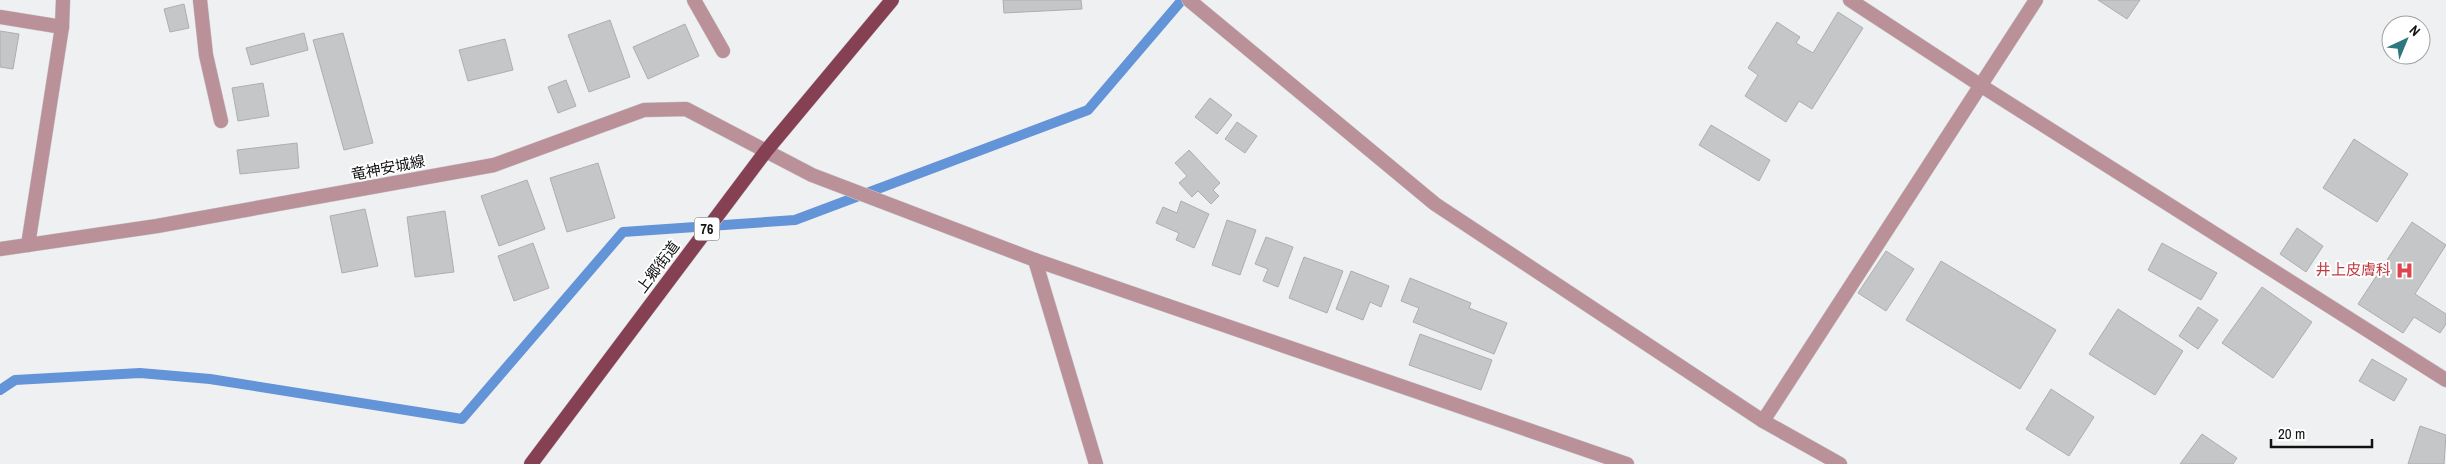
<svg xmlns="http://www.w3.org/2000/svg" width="2446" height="464" font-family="'Archivo Narrow','Noto Sans JP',sans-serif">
<rect width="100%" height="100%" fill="#eff0f2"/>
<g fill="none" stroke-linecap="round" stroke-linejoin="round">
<polyline stroke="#6394d8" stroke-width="10" points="0,390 15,380 140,373 210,379 462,419 623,232 795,220 1088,110 1182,0"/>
</g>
<g fill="#c5c6c7" stroke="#adaeaf">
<polygon points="1003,0 1081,0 1082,9 1004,13"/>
<polygon points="2098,0 2140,0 2127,19"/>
<polygon points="184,4 189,28 170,32 164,9"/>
<polygon points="1838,12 1863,28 1812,109 1799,101 1786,122 1745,96 1758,75 1748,68 1777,22 1800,37 1796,43 1813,53"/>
<polygon points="610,20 630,77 589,92 568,35"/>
<polygon points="685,24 699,56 648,79 633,47"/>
<polygon points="0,31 19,34 13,69 0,67"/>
<polygon points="304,33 308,50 251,65 246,48"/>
<polygon points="343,33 373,143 344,150 313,40"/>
<polygon points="505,39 513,70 468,81 459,50"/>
<polygon points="566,80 576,106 558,113 548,87"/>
<polygon points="263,83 269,116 238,121 232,88"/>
<polygon points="1210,98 1232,115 1217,134 1195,117"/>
<polygon points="1237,122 1257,136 1245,153 1225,139"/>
<polygon points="1711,125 1770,160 1759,181 1699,145"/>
<polygon points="2354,139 2408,174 2377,222 2323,188"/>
<polygon points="297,143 299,168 240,174 237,150"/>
<polygon points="1189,150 1220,183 1213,190 1219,196 1211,204 1198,191 1192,197 1179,183 1187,176 1175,163"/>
<polygon points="598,163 615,218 567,232 550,178"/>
<polygon points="527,180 545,229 499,246 481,196"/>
<polygon points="1181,201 1209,214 1194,248 1176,240 1179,233 1156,223 1163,207 1177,213"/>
<polygon points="365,209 378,266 342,273 330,216"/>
<polygon points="445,211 454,272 415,277 407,217"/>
<polygon points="1227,220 1256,230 1240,275 1212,265"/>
<polygon points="2412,222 2446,245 2415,294 2446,314 2446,324 2440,333 2414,317 2403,333 2358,304"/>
<polygon points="2297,228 2323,246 2306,272 2280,254"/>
<polygon points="1266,237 1293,247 1278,287 1263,281 1268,269 1255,264"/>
<polygon points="533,243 549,288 514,301 498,256"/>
<polygon points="2162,243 2217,273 2201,300 2148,270"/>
<polygon points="1886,251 1914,269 1886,311 1858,293"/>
<polygon points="1304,257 1343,271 1327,313 1289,298"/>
<polygon points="1941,261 2056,330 2020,389 1906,320"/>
<polygon points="1351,271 1389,286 1381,307 1370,302 1363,320 1336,309"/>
<polygon points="1410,278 1471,303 1469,308 1507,323 1494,354 1413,322 1419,308 1401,301"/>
<polygon points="2262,287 2312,322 2273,378 2222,343"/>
<polygon points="2198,307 2218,320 2198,349 2179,336"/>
<polygon points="2118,309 2183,351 2155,395 2089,354"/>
<polygon points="1420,334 1492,360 1481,390 1409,365"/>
<polygon points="2372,359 2407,379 2394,401 2359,381"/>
<polygon points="2051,389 2094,417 2069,456 2026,429"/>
<polygon points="2420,426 2446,435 2444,464 2408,464"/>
<polygon points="2202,434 2237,458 2233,464 2180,464"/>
</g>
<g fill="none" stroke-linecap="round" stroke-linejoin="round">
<defs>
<g id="minor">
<polyline points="200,0 206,55 221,121"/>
<polyline points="694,0 723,51"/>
<polyline points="1850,0 1980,85 2446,380"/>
<polyline points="0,17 62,27"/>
<polyline points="766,151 812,175 1035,260 1627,464"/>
<polyline points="28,245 62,27 63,0"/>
<polyline points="1035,260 1096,464"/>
<polyline points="1763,421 2036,0"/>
</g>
<g id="tertiary">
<polyline points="1189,0 1435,204 1763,421 1840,464"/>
<polyline points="0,249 157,226 494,165 644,110 686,109 766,151"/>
</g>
<polyline id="primary" points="531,464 766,151 892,0"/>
</defs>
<use href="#minor" stroke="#cbccce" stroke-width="15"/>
<use href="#tertiary" stroke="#cbccce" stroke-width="15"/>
<use href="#primary" stroke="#cbccce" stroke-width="15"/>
<use href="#minor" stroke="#ba9099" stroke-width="14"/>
<use href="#tertiary" stroke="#ba9099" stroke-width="14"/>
<use href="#primary" stroke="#854053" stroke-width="14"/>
</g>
<defs>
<symbol id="hospital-bare" viewBox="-9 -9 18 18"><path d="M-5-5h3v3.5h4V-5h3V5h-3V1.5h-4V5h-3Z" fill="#e0444e" stroke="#fff" stroke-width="2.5" paint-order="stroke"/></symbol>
</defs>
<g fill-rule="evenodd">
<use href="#hospital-bare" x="2392" y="258" width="25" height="25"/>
</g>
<g text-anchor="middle" stroke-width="4" stroke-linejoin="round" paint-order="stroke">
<rect fill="#fff" stroke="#585858" stroke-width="1" x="694.5" y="217.5" width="25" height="23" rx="4"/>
<g font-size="14" font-weight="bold" fill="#101111">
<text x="707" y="234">76</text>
</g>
<g font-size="15" fill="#101111" stroke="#fff">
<text transform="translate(388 168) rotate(-11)" y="5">竜神安城線</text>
<text transform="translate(658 267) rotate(-53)" y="5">上郷街道</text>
</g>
<g font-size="15" fill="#be3a42" stroke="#fff" text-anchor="end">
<text x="2391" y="275">井上皮膚科</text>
</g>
</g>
<g transform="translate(2406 40) rotate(44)"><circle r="24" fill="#ffffff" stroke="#9fa0a0"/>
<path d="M0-4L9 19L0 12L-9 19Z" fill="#2e777e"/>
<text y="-8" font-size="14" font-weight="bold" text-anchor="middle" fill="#101111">N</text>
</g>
<path d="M2271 439v8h101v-8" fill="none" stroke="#101111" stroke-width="2.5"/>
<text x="2278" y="439" font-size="15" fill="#101111" stroke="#ffffff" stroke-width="4" paint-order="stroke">20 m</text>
</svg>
